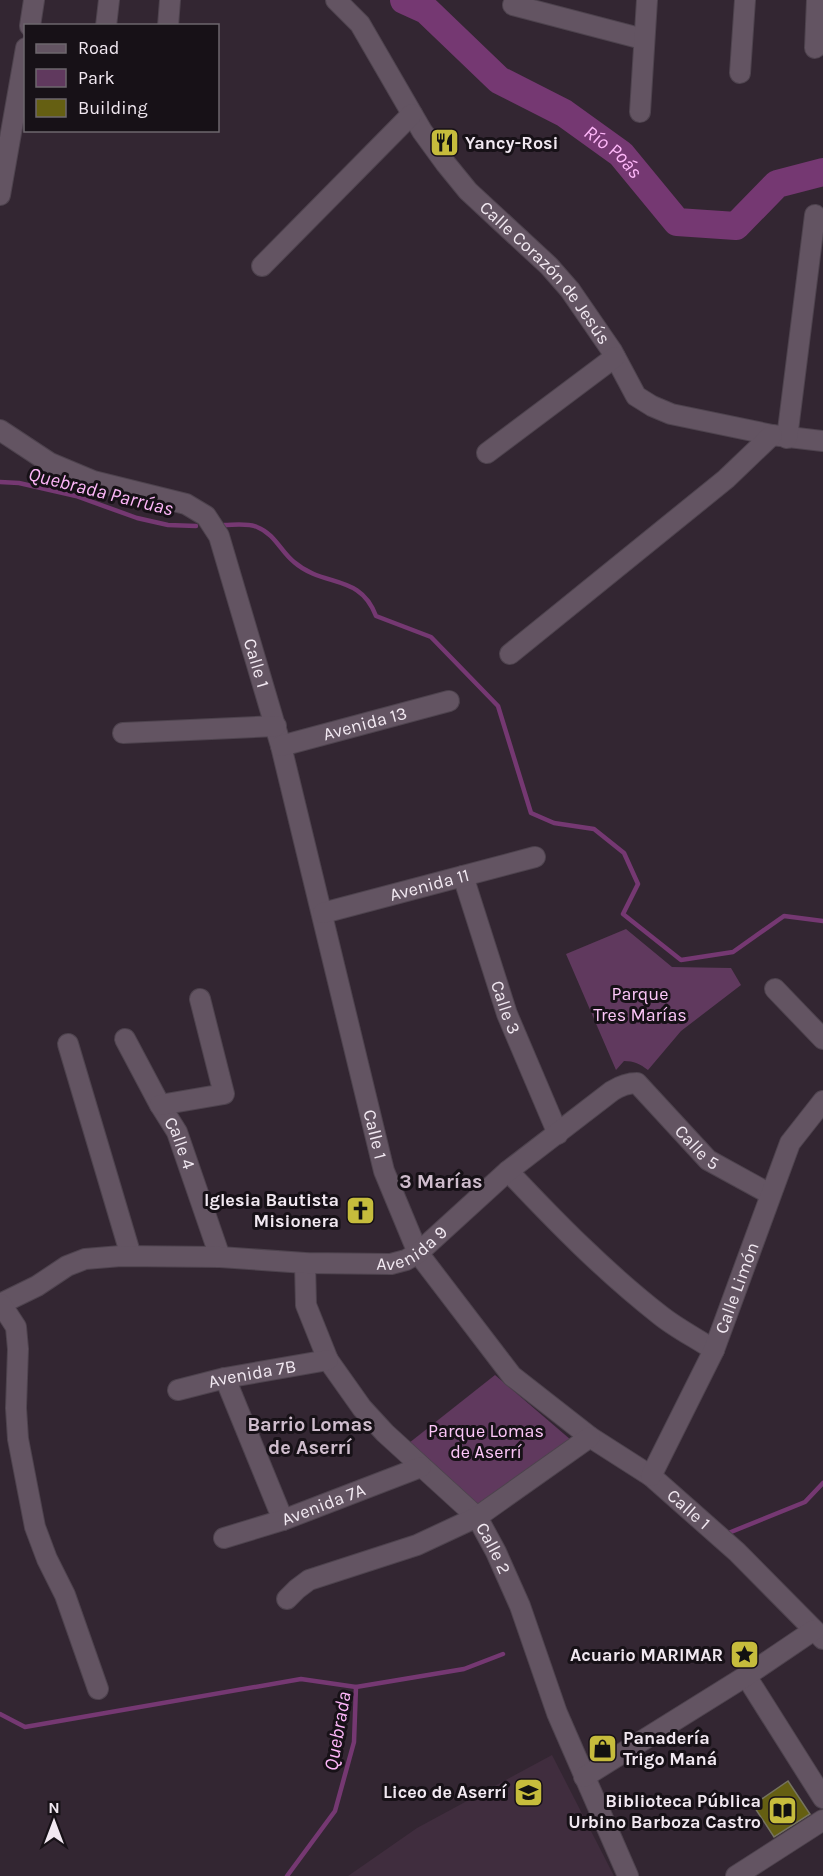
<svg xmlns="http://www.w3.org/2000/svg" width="823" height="1876" font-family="Karla,sans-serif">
<rect width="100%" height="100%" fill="#332632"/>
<polygon fill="#402d3e" points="552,1755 614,1876 348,1876 417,1828"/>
<g fill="#60395e">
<path d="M626,929L672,967L731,968L741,985L681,1031L648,1070C640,1064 634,1061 624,1061L616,1070L566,954Z"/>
<polygon points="495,1375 571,1440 475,1508 409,1443"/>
</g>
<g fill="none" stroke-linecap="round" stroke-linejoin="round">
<g stroke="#753872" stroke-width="4.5">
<polyline points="0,482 19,483 76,496 137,518 168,525 196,526"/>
<path d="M224,525C234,525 248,523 257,527C275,534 281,552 294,562C324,588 360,573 376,616L431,637L498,706L531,813L554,823L594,829L624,853L638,884L623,914L681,960L733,952L784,916L823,921"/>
<polyline points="726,1534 805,1502 823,1483"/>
<polyline points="0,1714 25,1727 301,1679 356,1687"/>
<polyline points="287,1876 335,1811 354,1742 356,1687 464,1669 503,1654"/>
</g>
<path stroke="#753872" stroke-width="28" id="s1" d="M404,0L426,10L499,80L564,113L621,154L677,222L736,226L777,184L823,172"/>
</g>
<polygon fill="#655f12" stroke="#757360" stroke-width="1.5" points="788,1781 810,1814 774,1837 753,1805"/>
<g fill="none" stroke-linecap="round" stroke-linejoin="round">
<defs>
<g id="minor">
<path id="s2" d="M336,0L360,24L422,131L446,164L468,191L549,266L570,290L612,351L636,396L652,406L671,414L772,435L823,441"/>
<polyline points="513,5 643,39"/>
<polyline points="30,26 34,0"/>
<polyline points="106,26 109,0"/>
<polyline points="168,26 170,0"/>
<polyline points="815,48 817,0"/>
<polyline points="740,73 745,0"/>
<polyline points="640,112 647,0"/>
<polyline points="0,195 26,48"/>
<polyline points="262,266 412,114"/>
<path id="s3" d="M0,430L50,463L93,481L186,504L206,516L219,536L281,746L384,1171L418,1253L512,1376L590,1437L651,1476L737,1552L823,1639"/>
<polyline points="787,438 815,215"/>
<polyline points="487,453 615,357"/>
<polyline points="510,654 726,479 772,435"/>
<polyline points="123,733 276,726"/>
<path id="s4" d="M281,746L449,701"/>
<path id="s5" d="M463,876L507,1014L558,1134"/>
<path id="s6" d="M323,913L535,857"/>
<polyline points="775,989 823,1039"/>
<path id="s7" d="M125,1039L160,1105L177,1132L220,1257"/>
<polyline points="68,1044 131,1256"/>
<polyline points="160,1105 224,1094 200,999"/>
<path d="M508,1171C556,1222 605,1272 660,1315C676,1328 696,1338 714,1350"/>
<path id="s8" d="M305,1263L306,1305L328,1360L362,1408L385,1433L477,1517L496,1552L520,1606L557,1713L628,1876"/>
<path id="s9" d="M0,1304L37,1286L67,1266L85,1259L121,1256L220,1257L305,1263L391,1264L406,1260L418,1253L508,1171L612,1091C620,1086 627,1083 637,1083L708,1160L770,1194"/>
<polyline points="1,1304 16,1327 18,1349 16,1408 18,1439 35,1527 47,1559 65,1595 98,1689"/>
<polyline points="225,1378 283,1520"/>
<path id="s10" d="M178,1390L225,1378L328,1360"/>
<path id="s11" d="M651,1476L714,1350L790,1143L823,1101"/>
<path id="s12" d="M224,1538L283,1520L421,1467"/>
<polyline points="287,1599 297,1589 309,1580 417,1545 477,1517 590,1437"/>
<polyline points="746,1676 823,1798"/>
<polyline points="584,1777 746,1676 814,1630"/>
<polyline points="736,1876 823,1820"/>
</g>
</defs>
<use href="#minor" stroke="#4e434e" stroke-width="22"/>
<use href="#minor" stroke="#635462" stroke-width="20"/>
</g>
<defs>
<symbol id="restaurant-square" viewBox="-11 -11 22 22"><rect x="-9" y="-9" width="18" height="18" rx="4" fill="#c6bc3c" stroke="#171117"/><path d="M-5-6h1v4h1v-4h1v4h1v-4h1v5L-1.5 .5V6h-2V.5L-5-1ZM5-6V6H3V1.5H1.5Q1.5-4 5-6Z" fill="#111"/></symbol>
<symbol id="church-square" viewBox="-11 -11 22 22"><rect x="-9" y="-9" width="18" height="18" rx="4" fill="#c6bc3c" stroke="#171117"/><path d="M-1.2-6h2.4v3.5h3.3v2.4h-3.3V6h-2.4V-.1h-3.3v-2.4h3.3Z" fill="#111"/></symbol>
<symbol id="sight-square" viewBox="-11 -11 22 22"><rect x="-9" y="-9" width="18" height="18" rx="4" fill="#c6bc3c" stroke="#171117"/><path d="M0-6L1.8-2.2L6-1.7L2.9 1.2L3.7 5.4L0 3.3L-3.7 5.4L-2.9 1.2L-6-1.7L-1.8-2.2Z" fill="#111"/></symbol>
<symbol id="shop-square" viewBox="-11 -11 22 22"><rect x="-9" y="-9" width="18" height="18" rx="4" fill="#c6bc3c" stroke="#171117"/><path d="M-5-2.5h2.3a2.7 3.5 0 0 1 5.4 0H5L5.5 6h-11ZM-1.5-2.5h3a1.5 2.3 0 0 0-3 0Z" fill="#111"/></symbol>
<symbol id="school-square" viewBox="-11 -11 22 22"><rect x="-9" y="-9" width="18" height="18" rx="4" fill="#c6bc3c" stroke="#171117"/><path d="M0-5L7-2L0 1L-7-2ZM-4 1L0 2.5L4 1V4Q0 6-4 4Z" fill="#111"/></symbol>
<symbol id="library-square" viewBox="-11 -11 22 22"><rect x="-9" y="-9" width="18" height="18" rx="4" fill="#c6bc3c" stroke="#171117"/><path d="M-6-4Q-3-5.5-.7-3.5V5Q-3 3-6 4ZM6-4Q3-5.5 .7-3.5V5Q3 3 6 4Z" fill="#111"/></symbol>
</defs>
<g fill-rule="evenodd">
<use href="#restaurant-square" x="428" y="126" width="33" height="33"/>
<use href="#church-square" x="344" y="1194" width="33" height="33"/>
<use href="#sight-square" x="728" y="1638" width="33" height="33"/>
<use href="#shop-square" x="586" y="1732" width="33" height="33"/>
<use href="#school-square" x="512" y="1776" width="33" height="33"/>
<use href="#library-square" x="766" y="1794" width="33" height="33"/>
</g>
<g text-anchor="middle" stroke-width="6" stroke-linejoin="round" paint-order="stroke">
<g font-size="18" font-weight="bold" fill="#f1e8f1" stroke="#171117" text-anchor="end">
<text x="465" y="149" text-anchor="start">Yancy-Rosi</text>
<text x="339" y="1206">Iglesia Bautista<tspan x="339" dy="21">Misionera</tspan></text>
<text x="723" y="1661">Acuario MARIMAR</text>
<text x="623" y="1744" text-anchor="start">Panadería<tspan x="623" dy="21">Trigo Maná</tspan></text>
<text x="507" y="1798">Liceo de Aserrí</text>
<text x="761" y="1807">Biblioteca Pública<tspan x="761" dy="21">Urbino Barboza Castro</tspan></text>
</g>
<g font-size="18" fill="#f1e8f1" stroke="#171117">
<text dy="6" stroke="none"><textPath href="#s2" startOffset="346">Calle Corazón de Jesús</textPath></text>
<text dy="6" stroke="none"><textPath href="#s3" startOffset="382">Calle 1</textPath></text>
<text dy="6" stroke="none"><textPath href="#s4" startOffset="87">Avenida 13</textPath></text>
<text dy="6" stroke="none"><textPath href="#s6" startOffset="110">Avenida 11</textPath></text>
<text dy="6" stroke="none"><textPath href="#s5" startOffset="138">Calle 3</textPath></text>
<text dy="6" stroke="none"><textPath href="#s3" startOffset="868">Calle 1</textPath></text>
<text dy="6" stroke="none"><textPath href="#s7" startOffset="118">Calle 4</textPath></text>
<text dy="6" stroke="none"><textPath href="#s9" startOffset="800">Calle 5</textPath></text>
<text dy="6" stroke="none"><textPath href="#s9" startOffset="428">Avenida 9</textPath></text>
<text dy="6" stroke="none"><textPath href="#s11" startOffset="207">Calle Limón</textPath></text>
<text dy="6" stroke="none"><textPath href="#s10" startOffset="76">Avenida 7B</textPath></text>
<text dy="6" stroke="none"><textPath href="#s12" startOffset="105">Avenida 7A</textPath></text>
<text dy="6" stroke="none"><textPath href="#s3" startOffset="1371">Calle 1</textPath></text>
<text dy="6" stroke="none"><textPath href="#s8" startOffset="354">Calle 2</textPath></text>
</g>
<g font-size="18" fill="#fdc7f9" stroke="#171117">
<text x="640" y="1000">Parque<tspan x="640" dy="21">Tres Marías</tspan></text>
<text x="486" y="1437">Parque Lomas<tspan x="486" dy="21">de Aserrí</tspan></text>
</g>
<g font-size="20" font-style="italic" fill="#fdb6f8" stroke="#171117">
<text dy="7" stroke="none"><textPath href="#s1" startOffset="261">Río Poás</textPath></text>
<text transform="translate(101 491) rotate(14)" y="7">Quebrada Parrúas</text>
<text transform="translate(337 1731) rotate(-80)" y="7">Quebrada</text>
</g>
<g font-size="20" font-weight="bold" fill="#cfbdcd" stroke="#171117">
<text x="441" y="1188">3 Marías</text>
<text x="310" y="1431">Barrio Lomas<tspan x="310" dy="23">de Aserrí</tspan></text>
</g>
</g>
<rect x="24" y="24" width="195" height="108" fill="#171117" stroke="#6e676e" stroke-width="1.5"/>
<rect x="36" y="44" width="30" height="9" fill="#635462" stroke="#6e676e" stroke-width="1.5"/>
<text x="78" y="54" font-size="18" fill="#f1e8f1">Road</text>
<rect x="36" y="69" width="30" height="18" fill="#60395e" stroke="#6e676e" stroke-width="1.5"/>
<text x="78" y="84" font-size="18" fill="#f1e8f1">Park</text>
<rect x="36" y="99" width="30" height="18" fill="#655f12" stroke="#6e676e" stroke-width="1.5"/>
<text x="78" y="114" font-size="18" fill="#f1e8f1">Building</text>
<g transform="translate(54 1822)" stroke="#171117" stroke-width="4.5" paint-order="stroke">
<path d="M0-4.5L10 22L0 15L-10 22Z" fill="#f1e8f1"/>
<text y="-9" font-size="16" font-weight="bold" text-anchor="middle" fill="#f1e8f1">N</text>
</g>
</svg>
